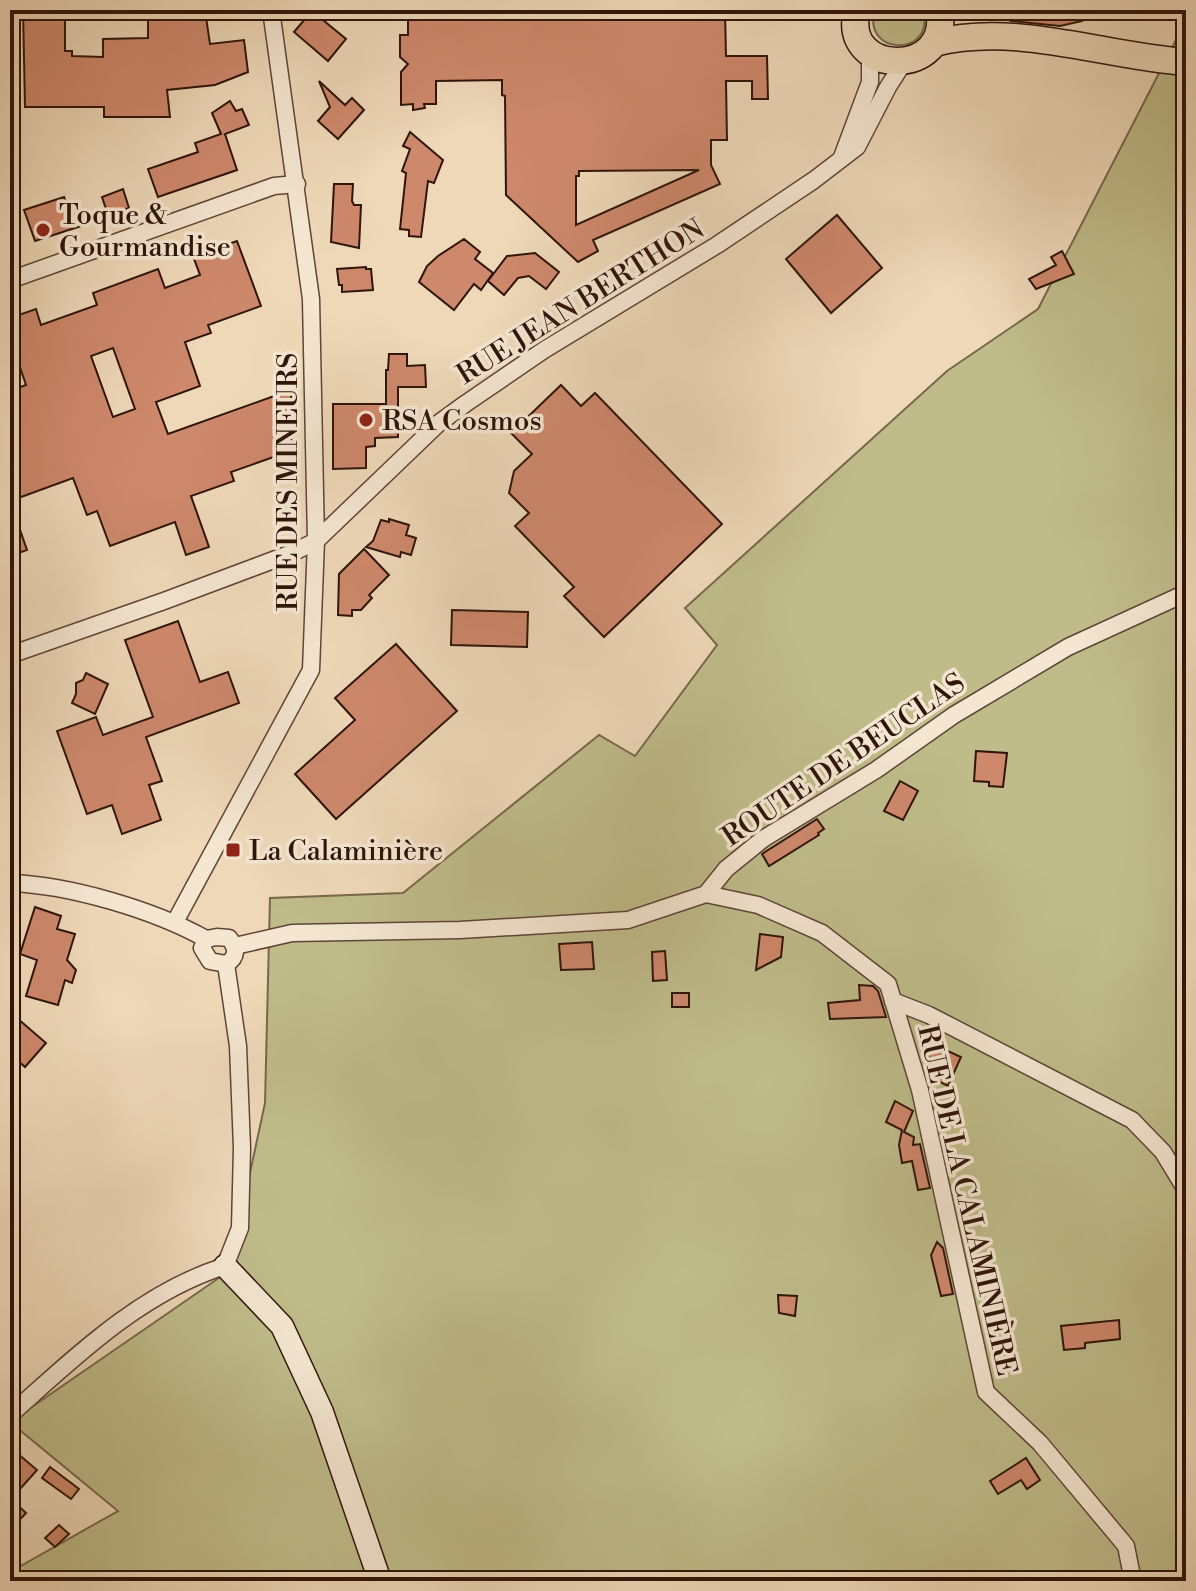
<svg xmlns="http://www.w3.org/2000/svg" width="1196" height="1591" font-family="'Libre Bodoni',serif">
<rect width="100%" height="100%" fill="#eed8b8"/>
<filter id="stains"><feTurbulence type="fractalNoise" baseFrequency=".0025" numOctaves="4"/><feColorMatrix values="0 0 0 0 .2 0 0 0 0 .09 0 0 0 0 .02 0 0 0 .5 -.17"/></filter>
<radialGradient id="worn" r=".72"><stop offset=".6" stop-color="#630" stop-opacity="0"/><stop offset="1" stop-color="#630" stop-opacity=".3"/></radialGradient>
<g fill="#bfbc8a" stroke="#77684a" stroke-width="2">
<path d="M875,10H923C936,58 861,56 875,10Z"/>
<polygon points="1186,13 1186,1581 10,1581 10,1572 118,1511 10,1422 229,1271 265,1103 270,898 403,893 599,735 635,756 717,645 685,608 947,371 1038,309 1176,40"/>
</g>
<g fill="#ce886c" stroke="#2f140a" stroke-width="2" fill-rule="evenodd">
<polygon points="23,10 65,10 65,51 72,51 72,56 103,57 103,39 148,38 148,20 171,20 170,10 190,10 190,18 206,17 210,44 244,40 248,72 215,85 167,90 170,117 104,117 104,107 25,107"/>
<path d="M408,10H725L726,56H767L768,99H752V81H726L727,140H711V165L720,184L593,240L598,251L578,262L506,195L505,96L502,95V80L436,81V104H424L425,108L413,110V104L401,105V72L408,64L400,57V35H408ZM699,170L576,225V176H579V171Z"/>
<polygon points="987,10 1079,10 1082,21 1060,26 1011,21"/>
<polygon points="312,11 346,39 328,61 294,32"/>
<polygon points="319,81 345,105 352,98 364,110 338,139 318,121 330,107"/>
<polygon points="230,101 236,111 242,109 249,125 225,134 237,170 158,197 148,169 198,152 195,143 221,134 212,113"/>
<polygon points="410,132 443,160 434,183 428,181 421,237 409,236 409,230 400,229 406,173 402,171 410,149 403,146"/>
<polygon points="334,184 353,184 352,201 354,205 361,205 359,248 331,242"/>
<polygon points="123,189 129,208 108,215 102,197"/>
<polygon points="64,197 67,204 73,203 81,226 35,241 24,210"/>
<polygon points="837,215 882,268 831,313 786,259"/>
<polygon points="464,239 480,252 475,259 493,273 481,290 474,284 454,310 419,282 427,266 438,256"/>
<path d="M237,241L261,306L208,325L211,333L185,342L200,386L156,402L168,434L291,390L292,412L283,415L292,442L282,445L285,453L231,472L234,481L191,496L209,547L186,555L175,522L110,546L97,511L87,515L73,478L10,501V391L26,385L10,338V318L36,309L41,325L97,305L93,293L158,269L165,288L200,275L193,256ZM113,348L135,409L113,417L91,356Z"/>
<polygon points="1062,251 1074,274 1036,289 1029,279 1056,265 1051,257"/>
<polygon points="535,253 559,272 546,289 529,276 518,278 504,295 488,281 507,256"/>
<polygon points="366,267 366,269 371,269 373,290 342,292 342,285 339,285 337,269"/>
<polygon points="389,354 407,354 407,366 425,365 426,387 398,387 398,437 375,438 375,446 366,447 366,468 333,469 333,404 386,404 386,370 388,370"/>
<polygon points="561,385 581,406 595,393 722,524 604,637 564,596 574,587 515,526 529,513 509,493 514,471 532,454 511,433"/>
<polygon points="12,507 27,550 10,556 10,508"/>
<polygon points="389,519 409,525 406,535 416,538 411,555 401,552 400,557 366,547 373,541 381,520 389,522"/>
<polygon points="364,549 389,575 369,595 372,598 361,610 352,610 352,616 338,615 339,574"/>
<polygon points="452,610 528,612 527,647 451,645"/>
<polygon points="178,621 200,682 228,672 239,703 146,737 162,781 149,785 161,820 122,834 112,805 87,814 57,731 96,717 103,735 153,717 125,640"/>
<polygon points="396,644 457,711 336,819 295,774 355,720 335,698"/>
<polygon points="86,673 108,684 95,714 72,703 76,694 76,683 83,680"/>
<polygon points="976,751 1007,753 1003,787 989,786 989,782 974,781"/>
<polygon points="900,781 918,791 903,820 884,811"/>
<polygon points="817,819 824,829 818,833 819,835 769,866 762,854"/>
<polygon points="35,907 61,916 57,929 75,934 67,960 76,970 72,983 65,980 58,1005 26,996 37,960 20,954"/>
<polygon points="760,934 783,937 781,957 756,970"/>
<polygon points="592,942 594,969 561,970 559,944"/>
<polygon points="665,951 667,980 653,981 652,952"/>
<polygon points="859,985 873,986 878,991 886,1017 830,1019 828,1003 860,1000"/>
<rect x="672" y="993" width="17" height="14"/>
<polygon points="10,1012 46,1043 25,1067 10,1054"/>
<polygon points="932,1044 961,1057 948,1086 930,1077 937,1061 926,1056"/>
<polygon points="895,1101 913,1111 904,1132 914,1137 913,1145 920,1144 930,1188 918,1190 912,1161 902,1163 899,1145 902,1130 886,1122"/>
<polygon points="937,1242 943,1248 953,1294 941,1296 931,1255"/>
<polygon points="778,1295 797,1296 795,1316 779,1313"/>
<polygon points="1119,1320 1120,1339 1085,1343 1085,1348 1064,1350 1061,1326"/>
<polygon points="1012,1338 1015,1352 999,1356 995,1341"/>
<polygon points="10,1447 37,1470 11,1499 26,1513 10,1530"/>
<polygon points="1026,1458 1040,1480 1027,1489 1021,1480 998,1494 990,1481"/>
<polygon points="50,1467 79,1489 71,1499 42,1478"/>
<polygon points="59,1525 69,1534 55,1547 45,1538"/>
</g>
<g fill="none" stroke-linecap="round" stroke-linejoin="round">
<defs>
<g id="street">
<polyline points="842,157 870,82 870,54"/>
<polyline points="10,280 274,186 297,184"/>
<polyline points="10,655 164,601 292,553 316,541 439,423 465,404 544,350 717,245 814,180 857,147 888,87 904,62"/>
<path d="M10,883C70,885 154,910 206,939"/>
<polyline points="706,894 758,905 822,933 888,984 920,1090 986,1392 1040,1443 1126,1546 1133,1581"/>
<polyline points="175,922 311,670 316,541 311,299 271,10"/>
<path d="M217,937L229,938C237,948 238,957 226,964L210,961L202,948L206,939Z"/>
<polyline points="235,946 292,933 460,930 628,920 706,894 726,869 763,839 876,770 954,715 1068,647 1186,593"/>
<polyline points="893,1001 929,1015 1132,1120 1163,1152 1186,1190"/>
<path d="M10,1415C75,1357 140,1293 225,1266L240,1228L242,1148L238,1046L226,964"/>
</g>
<polyline id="secondary" points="225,1266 282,1326 322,1412 380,1581"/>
<g id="primary">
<path d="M857,10C840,78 953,78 939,10"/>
<path d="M934,43C1017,22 1102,56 1186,62"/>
</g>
</defs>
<use href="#street" stroke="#5f4536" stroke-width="19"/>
<use href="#secondary" stroke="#2f140a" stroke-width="25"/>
<use href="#primary" stroke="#2f140a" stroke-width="29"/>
<use href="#street" stroke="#f4e6d1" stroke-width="16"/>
<use href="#secondary" stroke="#f4e6d1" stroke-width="22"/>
<use href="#primary" stroke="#eed8b8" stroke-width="26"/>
</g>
<g fill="#8f2418" stroke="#f4e6d1" stroke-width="3">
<circle cx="43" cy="230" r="8"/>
<circle cx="366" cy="420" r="8"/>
<rect x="225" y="842" width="16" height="16" rx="4"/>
</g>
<g text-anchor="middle" stroke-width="7" stroke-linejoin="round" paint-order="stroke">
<g font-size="28" fill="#2f140a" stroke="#f4e6d1" text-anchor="start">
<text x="59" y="224">Toque &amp;<tspan x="59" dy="32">Gourmandise</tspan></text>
<text x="382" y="430">RSA Cosmos</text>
<text x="249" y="860">La Calaminière</text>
</g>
<g font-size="28" fill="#2f140a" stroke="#f4e6d1">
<text transform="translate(580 301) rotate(-32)" y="10">RUE JEAN BERTHON</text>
<text transform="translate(287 482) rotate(-90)" y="10">RUE DES MINEURS</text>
<text transform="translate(843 759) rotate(-34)" y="10">ROUTE DE BEUCLAS</text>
<text transform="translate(968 1200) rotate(77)" y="10">RUE DE LA CALAMINIÈRE</text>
</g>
</g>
<rect width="1196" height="1591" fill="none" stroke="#eed8b8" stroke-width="40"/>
<rect x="12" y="12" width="1172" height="1567" fill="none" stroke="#2f140a" stroke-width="4"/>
<rect x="20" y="20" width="1156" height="1551" fill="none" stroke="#2f140a" stroke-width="2"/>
<rect width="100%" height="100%" filter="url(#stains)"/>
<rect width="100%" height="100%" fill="url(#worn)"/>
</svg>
